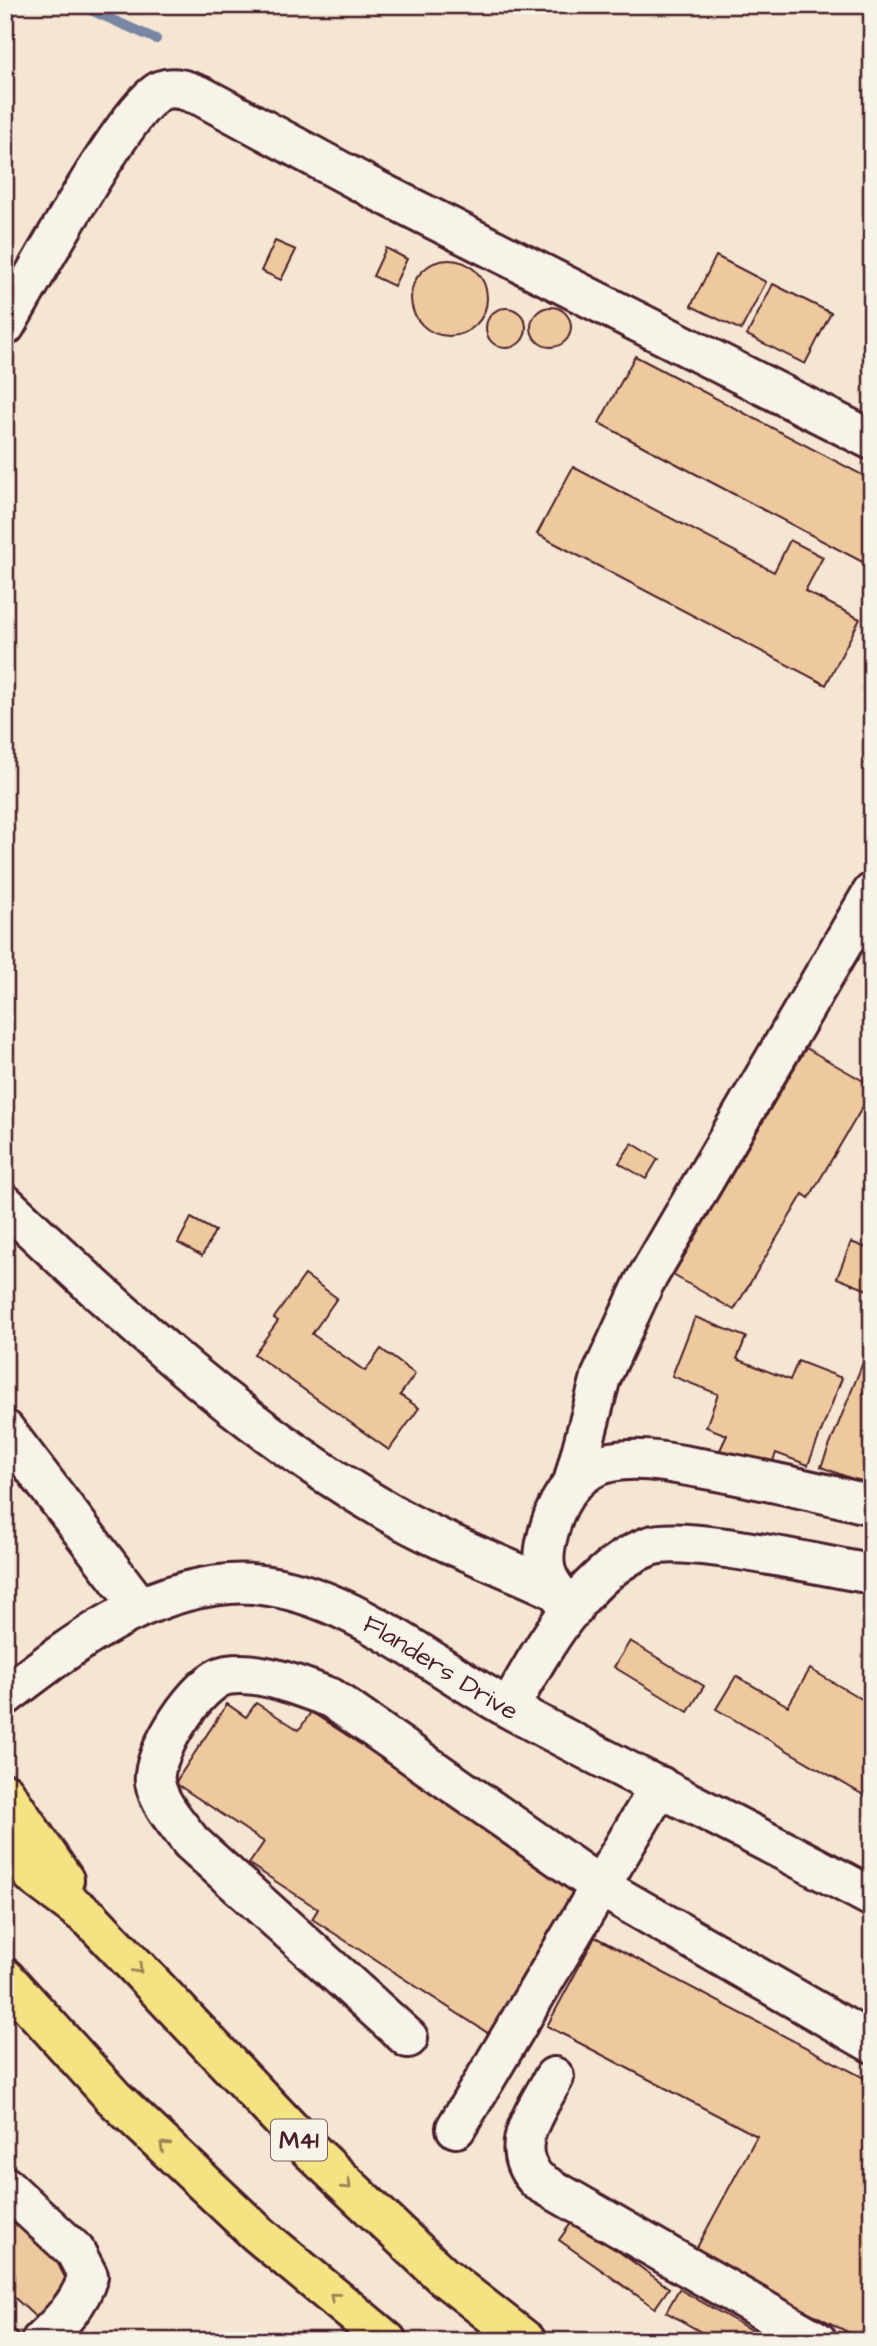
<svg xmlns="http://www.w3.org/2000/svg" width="877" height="2346" font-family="'Architects Daughter',sans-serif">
<rect width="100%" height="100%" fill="#f4e6d2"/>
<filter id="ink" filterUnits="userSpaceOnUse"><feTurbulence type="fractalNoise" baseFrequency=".0143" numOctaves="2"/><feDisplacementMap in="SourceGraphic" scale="14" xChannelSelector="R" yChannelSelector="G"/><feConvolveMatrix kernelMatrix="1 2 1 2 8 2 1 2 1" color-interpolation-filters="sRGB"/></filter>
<g filter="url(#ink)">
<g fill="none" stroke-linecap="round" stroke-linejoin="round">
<polyline stroke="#7885a3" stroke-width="10" points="79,5 156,39"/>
</g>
<g fill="#eec99e" stroke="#4a1f2b" stroke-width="2">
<polygon points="275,241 296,250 281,280 261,271"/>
<polygon points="386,248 407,259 394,286 373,276"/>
<polygon points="716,256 766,282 741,330 691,306"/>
<circle cx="449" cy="298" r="38"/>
<polygon points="773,284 831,313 805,364 747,335"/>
<circle cx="551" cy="327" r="20"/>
<circle cx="506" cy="328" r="20"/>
<polygon points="635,356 872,480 872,567 599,423"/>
<polygon points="573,467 774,572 790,540 823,557 805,591 860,619 826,685 537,534"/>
<polygon points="806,1048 872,1086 872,1091 809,1198 803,1194 734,1310 673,1275"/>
<polygon points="632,1143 658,1159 646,1179 619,1163"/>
<polygon points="191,1218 215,1231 202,1256 178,1243"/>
<polygon points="851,1242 872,1250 870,1291 837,1278"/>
<polygon points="305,1275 337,1298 312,1334 365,1371 381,1349 415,1374 400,1395 419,1408 389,1450 254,1354 278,1321 274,1318"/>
<polygon points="695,1317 746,1337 737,1359 790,1380 798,1361 842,1378 808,1465 776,1453 770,1469 720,1450 727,1435 706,1427 718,1394 672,1376"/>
<polygon points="872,1340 872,1461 863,1483 821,1467"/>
<polygon points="630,1641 704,1686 688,1712 614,1667"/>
<polygon points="810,1669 872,1705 872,1800 716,1709 736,1676 788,1706"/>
<polygon points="256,1703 299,1730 311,1712 585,1889 491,2035 312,1919 318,1909 249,1864 264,1842 175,1783 227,1704 246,1717"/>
<polygon points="595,1937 872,2082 872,2341 865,2341 694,2253 757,2136 547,2026"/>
<polygon points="5,2212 78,2277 39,2320 5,2289"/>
<polygon points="574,2219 669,2288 655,2308 559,2240"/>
<polygon points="679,2289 770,2341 717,2341 666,2312"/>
<polygon points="5,2322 18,2334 12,2341 5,2341"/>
</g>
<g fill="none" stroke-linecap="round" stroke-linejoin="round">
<defs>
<g id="minor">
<path d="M5,326C30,284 127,104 162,90C176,85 190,92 203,97L372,188L872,440"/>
<path d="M5,1204C126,1318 243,1429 388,1512C439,1542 498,1563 551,1588"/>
<polyline points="5,1430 140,1607"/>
<polyline points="573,1483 601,1377 644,1283 872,893"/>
<path d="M573,1609C543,1580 538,1565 551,1524C559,1497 579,1468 610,1462C640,1456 670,1463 700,1468C758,1478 814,1491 872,1505"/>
<path id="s1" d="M5,1696C73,1644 141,1591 229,1584C330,1577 426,1663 510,1709C629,1774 752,1832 872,1897"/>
<path d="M509,1708C541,1651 584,1570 650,1546C686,1534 827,1567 872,1574"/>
<path d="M408,2038L191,1842C178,1824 159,1805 155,1782C151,1754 198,1680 227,1675C262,1670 298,1686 331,1698L601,1887L872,2043"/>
<path d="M554,2077C536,2112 505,2148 538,2181L817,2341"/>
<polyline points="456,2128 660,1786"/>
<path d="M5,2186L75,2251L88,2276C80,2303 61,2322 41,2341"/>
</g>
<g id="highway">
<polyline points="5,1793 64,1880"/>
<polyline points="5,1845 35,1877 91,1919 310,2150 443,2276 526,2341"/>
<polyline points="5,1978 114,2098 257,2233 387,2341"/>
</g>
</defs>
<use href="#minor" stroke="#4a1f2b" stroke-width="44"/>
<use href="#highway" stroke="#4a1f2b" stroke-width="44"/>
<use href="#minor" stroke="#f7f3e8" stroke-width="38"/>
<use href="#highway" stroke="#f4e382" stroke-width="38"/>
</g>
<defs><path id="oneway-chevron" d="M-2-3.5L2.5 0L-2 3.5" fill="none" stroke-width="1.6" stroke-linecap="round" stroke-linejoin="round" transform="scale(1.75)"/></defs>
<g stroke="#9f8156">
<use href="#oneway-chevron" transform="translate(138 1969) rotate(47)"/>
<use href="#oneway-chevron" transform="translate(164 2146) rotate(-137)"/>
<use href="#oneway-chevron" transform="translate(347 2185) rotate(43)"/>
<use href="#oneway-chevron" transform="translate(334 2297) rotate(-140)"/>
</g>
</g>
<g text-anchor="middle" stroke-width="5" stroke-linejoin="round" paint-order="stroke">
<rect fill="#f7f3e8" stroke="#7e5f64" stroke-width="2" x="271" y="2119.5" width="56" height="41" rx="5"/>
<g font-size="24" font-weight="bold" fill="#4a1f2b">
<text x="299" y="2148">M41</text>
</g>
<g font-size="26" fill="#4a1f2b" stroke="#f7f3e8">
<text dy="9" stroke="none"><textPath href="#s1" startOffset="486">Flanders Drive</textPath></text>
</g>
</g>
<rect width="877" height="2346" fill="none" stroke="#f7f3e8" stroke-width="28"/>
<rect x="14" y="14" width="849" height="2318" fill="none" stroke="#4a1f2b" stroke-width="2.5" filter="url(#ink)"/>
</svg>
